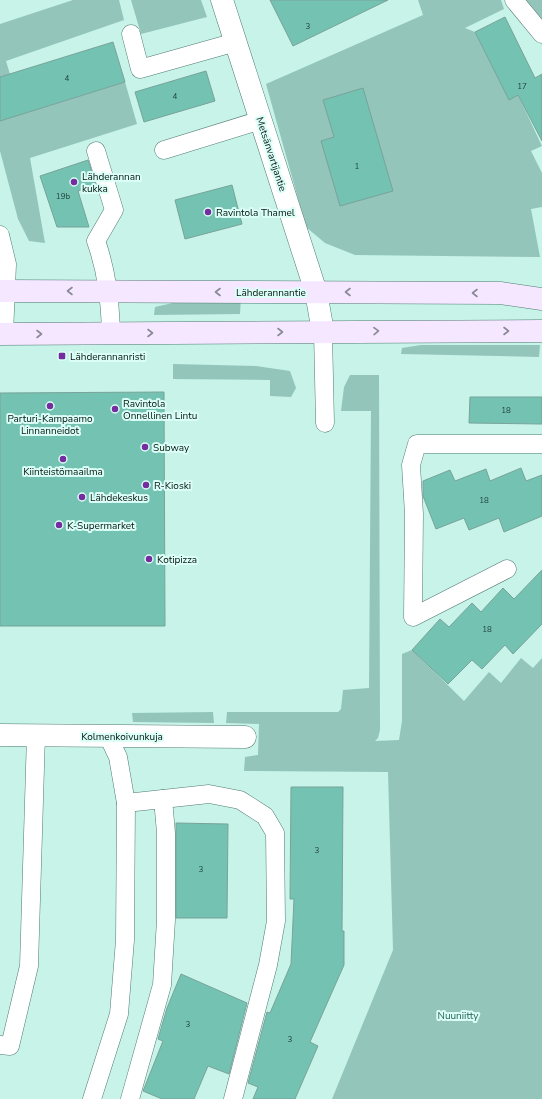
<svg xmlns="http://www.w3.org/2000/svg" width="542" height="1099" font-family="'Nunito Sans',sans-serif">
<rect width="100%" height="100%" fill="#c7f3e9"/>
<g fill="#94c5ba">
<polygon points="73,0 119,0 124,20 6,61 22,114 125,82 137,124 30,158 45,243 29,241 18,219 0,151 0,24"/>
<polygon points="131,0 201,0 207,17 141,34"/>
<polygon points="418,0 501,0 504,9 465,28 475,32 509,99 518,95 542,146 531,151 542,173 542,207 531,209 540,257 355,255 325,243 306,227 266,84 423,15"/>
<polygon points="521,0 542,0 542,23"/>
<polygon points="241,298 240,314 154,315 155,307 177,302"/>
<polygon points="421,345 540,345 539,357 401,354 402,348"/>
<polygon points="173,364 256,366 290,371 296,388 291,397 270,396 270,380 173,379"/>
<polygon points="350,375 379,375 380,730 378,738 375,741 399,740 402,721 402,654 412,650 464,701 489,672 501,683 521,658 533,668 542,658 542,1099 332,1099 393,950 388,772 244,771 245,757 258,755 259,724 226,723 227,712 338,712 341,709 343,690 369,688 371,411 341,411 344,387"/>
<polygon points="213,712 214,723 133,722 132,713"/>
</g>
<g fill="#73c2b2" stroke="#79a39a">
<polygon points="270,0 388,0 293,46"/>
<polygon points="505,17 535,78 542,74 542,141 518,95 509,100 475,32"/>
<polygon points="113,42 125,82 0,121 0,77"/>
<polygon points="206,71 215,101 144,122 135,92"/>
<polygon points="363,88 393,191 340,206 321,141 334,137 323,100"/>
<polygon points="88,160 96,185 78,191 89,227 57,227 40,176"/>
<polygon points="232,185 242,224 185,239 175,200"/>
<polygon points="164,392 165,626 0,626 0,393"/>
<polygon points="470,397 542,397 542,424 469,423"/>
<polygon points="521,468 526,481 542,475 542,516 504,532 499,518 469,530 464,518 436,529 423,496 423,481 450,470 455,481 486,469 490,481"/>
<polygon points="542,570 542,624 513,654 505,645 482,669 472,660 448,684 412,650 440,619 449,627 472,603 481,612 503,588 514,599"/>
<polygon points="291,787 343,787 342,931 344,931 344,965 310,1042 318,1046 295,1099 253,1099 258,1087 248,1083 267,1012 270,1013 291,964 294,899 290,899"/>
<polygon points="176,823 228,824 227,918 176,918"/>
<polygon points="181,974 247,1003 229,1074 208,1066 194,1099 162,1099 143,1091 163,1041 158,1039 167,1008"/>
</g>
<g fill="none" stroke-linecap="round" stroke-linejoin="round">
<defs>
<g id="lane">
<polyline points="514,0 542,34"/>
<polyline points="131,34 140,69 236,42"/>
<polyline points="164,150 261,120"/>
<path d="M96,151L114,210L96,241C107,272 110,301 111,333"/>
<polyline points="0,235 7,264 4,334"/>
<polyline points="323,332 325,423"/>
<polyline points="507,569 413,617 414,514 411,465 417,444 542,444"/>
<polyline points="126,803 209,794 240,800 265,816 275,833 276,921 268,965 233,1099"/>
<polyline points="0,1045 10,1046 29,966 36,735"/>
<polyline points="92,1099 119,1014 125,940 126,803 118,757 108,736"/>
<polyline points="130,1099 162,985 166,920 166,833 163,799"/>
</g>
<g id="street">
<polyline points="222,0 316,292 323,332"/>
<polyline points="0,735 245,737"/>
</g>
<g id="secondary">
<polyline points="0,291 500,293 542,299"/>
<polyline points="0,334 542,331"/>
</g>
</defs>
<use href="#lane" stroke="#527b72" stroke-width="19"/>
<use href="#street" stroke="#527b72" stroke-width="23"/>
<use href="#secondary" stroke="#527b72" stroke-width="23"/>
<use href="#lane" stroke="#fff" stroke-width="18"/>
<use href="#street" stroke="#fff" stroke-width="22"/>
<use href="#secondary" stroke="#f4e7ff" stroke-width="22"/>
</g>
<defs><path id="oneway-chevron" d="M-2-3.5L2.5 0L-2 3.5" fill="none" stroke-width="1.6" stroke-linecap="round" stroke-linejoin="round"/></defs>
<g stroke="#898995">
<use href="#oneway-chevron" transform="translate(70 291) rotate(-180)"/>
<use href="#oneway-chevron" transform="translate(218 292) rotate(-180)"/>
<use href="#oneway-chevron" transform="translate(348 292) rotate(-180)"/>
<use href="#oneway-chevron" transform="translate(475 293) rotate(-180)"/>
<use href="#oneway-chevron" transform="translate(376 331) rotate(-1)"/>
<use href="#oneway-chevron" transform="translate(506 331)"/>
<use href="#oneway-chevron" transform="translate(280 332)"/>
<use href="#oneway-chevron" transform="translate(150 333)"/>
<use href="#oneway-chevron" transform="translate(39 334)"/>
</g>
<g fill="#742c9f" stroke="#dbfef6" stroke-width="1.5">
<circle cx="74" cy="182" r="4"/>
<circle cx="208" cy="212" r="4"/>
<rect x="58" y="352" width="8" height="8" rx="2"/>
<circle cx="50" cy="406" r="4"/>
<circle cx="115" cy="409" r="4"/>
<circle cx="145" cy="447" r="4"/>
<circle cx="63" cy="459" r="4"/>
<circle cx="146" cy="485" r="4"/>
<circle cx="82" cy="497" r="4"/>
<circle cx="59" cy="525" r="4"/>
<circle cx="149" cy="559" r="4"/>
</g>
<g text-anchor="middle" stroke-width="4" stroke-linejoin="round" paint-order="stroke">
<g font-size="8" fill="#21413b">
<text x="308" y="29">3</text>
<text x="67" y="81">4</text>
<text x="522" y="89">17</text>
<text x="175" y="99">4</text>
<text x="357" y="169">1</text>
<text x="63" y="199">19b</text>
<text x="506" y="413">18</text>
<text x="484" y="503">18</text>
<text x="487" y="632">18</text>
<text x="317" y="853">3</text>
<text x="201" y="872">3</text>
<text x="188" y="1027">3</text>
<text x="290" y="1042">3</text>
</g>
<g font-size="10" fill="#061613" stroke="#dbfef6">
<text transform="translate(272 154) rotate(72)" y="4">Metsänvartijantie</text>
<text x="271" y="296">Lähderannantie</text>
<text x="122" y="740">Kolmenkoivunkuja</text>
</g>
<g font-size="10" fill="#061613" stroke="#dbfef6" text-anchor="start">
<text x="82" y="180">Lähderannan<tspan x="82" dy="12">kukka</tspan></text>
<text x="216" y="216">Ravintola Thamel</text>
<text x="70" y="360">Lähderannanristi</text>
<text x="123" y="407">Ravintola<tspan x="123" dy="12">Onnellinen Lintu</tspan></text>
<text x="50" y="422" text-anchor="middle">Parturi-Kampaamo<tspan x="50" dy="12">Linnanneidot</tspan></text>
<text x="153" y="451">Subway</text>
<text x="63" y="475" text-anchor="middle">Kiinteistömaailma</text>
<text x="154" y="489">R-Kioski</text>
<text x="90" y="501">Lähdekeskus</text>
<text x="67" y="529">K-Supermarket</text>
<text x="157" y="563">Kotipizza</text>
</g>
<g font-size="10" fill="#226258" stroke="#dbfef6">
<text x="458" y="1019">Nuuniitty</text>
</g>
</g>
</svg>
